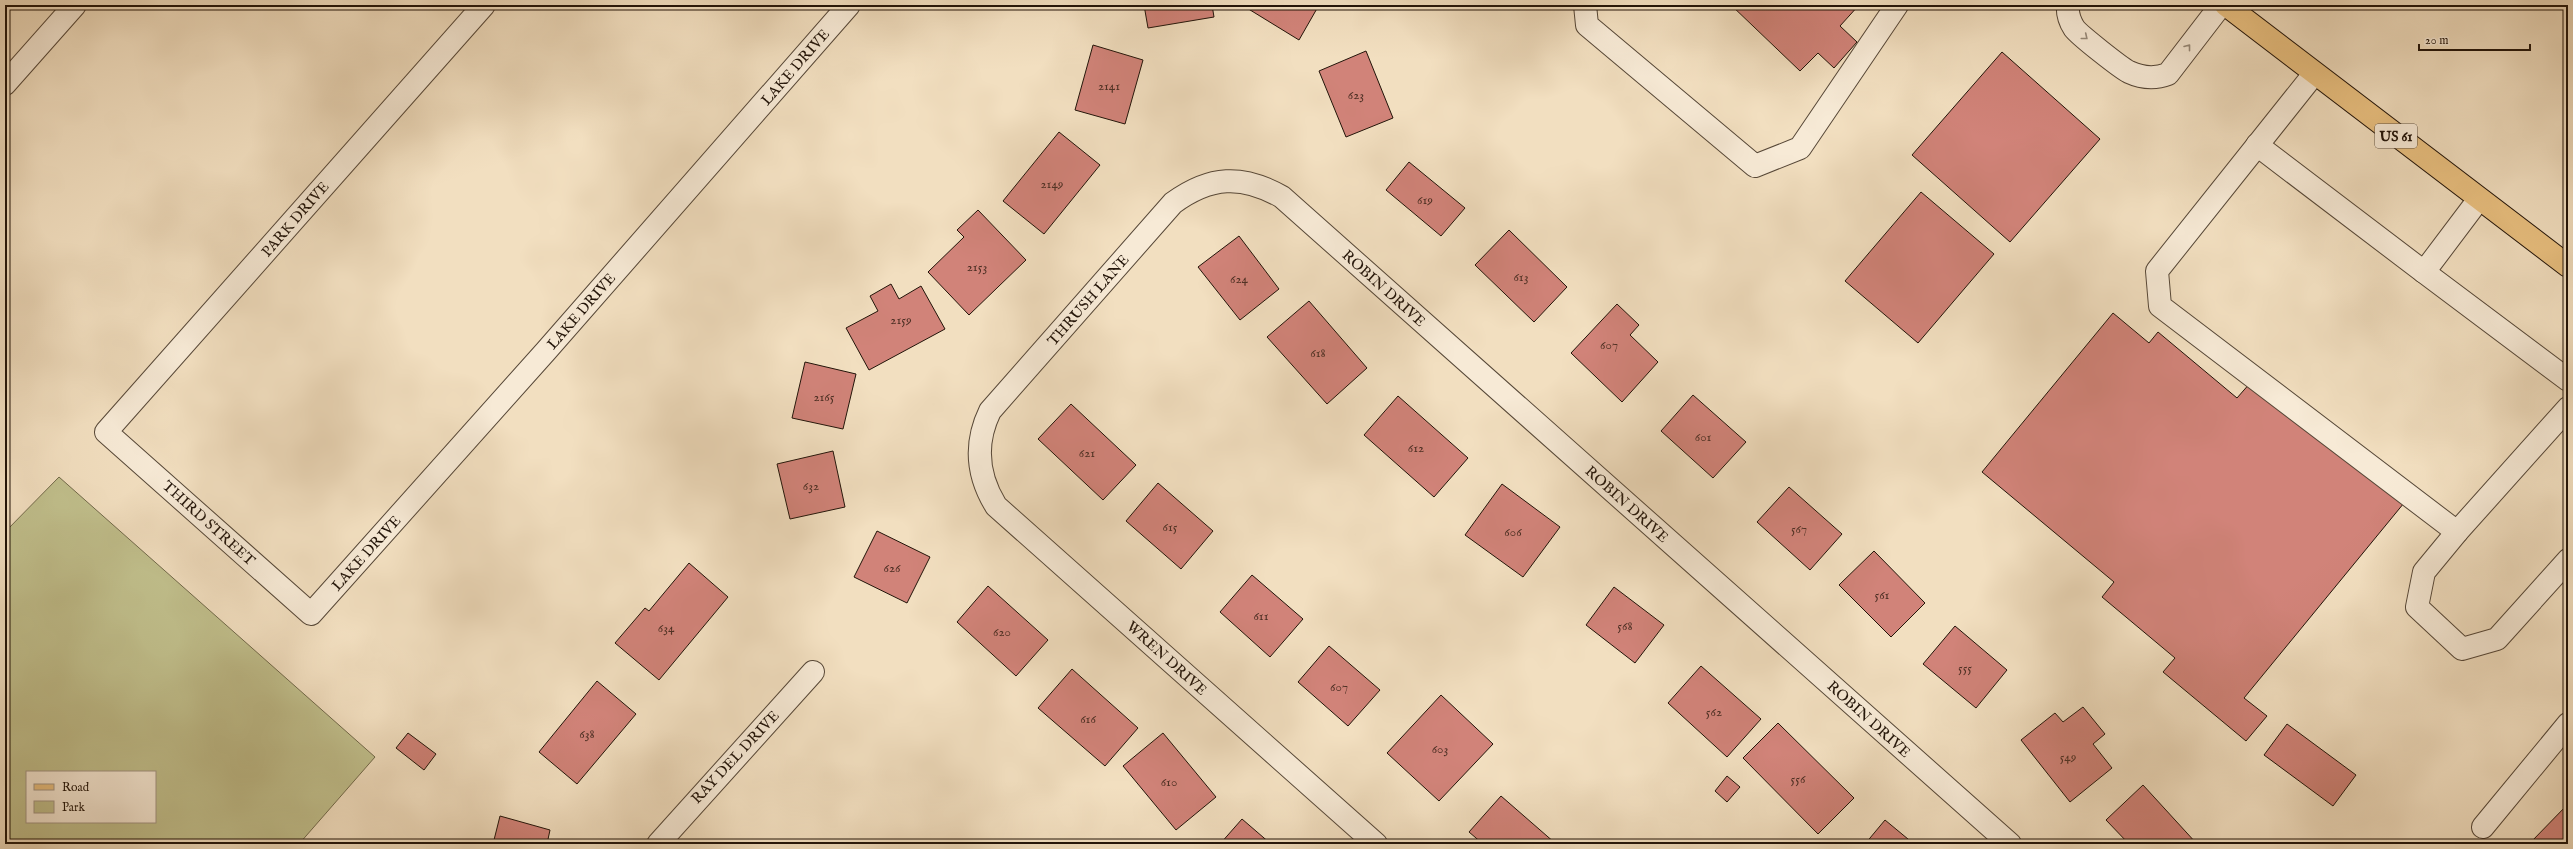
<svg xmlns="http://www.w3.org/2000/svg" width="2573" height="849" font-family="'IM FELL English',serif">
<rect width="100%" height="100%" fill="#f2dfc0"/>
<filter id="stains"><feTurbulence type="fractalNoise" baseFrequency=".005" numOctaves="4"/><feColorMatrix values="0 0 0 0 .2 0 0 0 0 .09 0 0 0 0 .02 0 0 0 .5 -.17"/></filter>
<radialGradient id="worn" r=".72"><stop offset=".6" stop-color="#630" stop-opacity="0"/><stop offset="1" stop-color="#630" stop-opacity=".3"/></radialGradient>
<path fill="#c1c08d" stroke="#726a4b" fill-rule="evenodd" d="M59,477L375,757L299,844H5V532ZM27,772H155V822H27Z"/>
<g fill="#d18379" stroke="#221409">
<polygon points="1144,5 1212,5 1214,17 1148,28"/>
<polygon points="1242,5 1319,5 1299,40"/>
<polygon points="1731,5 1859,5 1840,26 1857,42 1834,68 1818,53 1800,71"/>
<polygon points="1093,45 1143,60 1125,124 1075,110"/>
<polygon points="1366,51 1393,118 1346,137 1319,71"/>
<polygon points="2002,52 2100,139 2010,242 1912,155"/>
<polygon points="1059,132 1100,165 1044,234 1003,201"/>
<polygon points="1409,162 1465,208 1441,236 1386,190"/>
<polygon points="1921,192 1994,254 1918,343 1845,281"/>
<polygon points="978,210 1026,260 969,315 928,272 964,237 957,230"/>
<polygon points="1509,230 1567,287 1534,322 1475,265"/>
<polygon points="1239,236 1279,289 1240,320 1198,267"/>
<polygon points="891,284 899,299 921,286 945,329 869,370 846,328 878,311 870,296"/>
<polygon points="1309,301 1367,368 1327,404 1267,337"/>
<polygon points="1617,304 1639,325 1630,335 1658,362 1622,402 1571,353"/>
<polygon points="2113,313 2149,343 2158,332 2237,398 2251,382 2404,503 2244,698 2267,716 2246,741 2163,672 2175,658 2102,597 2114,582 1982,472"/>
<polygon points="805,362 856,374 843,429 792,418"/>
<polygon points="1693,395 1746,442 1713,478 1661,431"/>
<polygon points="1398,396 1468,458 1434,497 1364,435"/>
<polygon points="1071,404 1136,465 1103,500 1038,439"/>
<polygon points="833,451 845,507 790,519 777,464"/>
<polygon points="1158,483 1213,531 1181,569 1126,521"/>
<polygon points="1502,484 1560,527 1523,577 1465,535"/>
<polygon points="1789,487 1842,534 1810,570 1757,522"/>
<polygon points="877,531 930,557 907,603 854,577"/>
<polygon points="1874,551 1925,603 1891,637 1839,585"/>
<polygon points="689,563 728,597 659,680 615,643 645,608 649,611"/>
<polygon points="1252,575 1303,619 1270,657 1220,612"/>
<polygon points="988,586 1048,640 1016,676 957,622"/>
<polygon points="1614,587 1664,625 1635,663 1586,625"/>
<polygon points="1955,626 2007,670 1976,708 1923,664"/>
<polygon points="1329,646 1380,690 1348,726 1298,682"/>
<polygon points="1701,666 1761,719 1727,757 1668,703"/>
<polygon points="1072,669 1138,728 1105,766 1038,708"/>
<polygon points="597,681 636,714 577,784 539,752"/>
<polygon points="1441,695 1493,744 1439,801 1387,753"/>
<polygon points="2083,707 2105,734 2093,744 2112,768 2070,802 2021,740 2055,713 2063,722"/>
<polygon points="1778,723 1854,798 1818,834 1743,758"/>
<polygon points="2287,724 2356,775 2333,806 2264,755"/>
<polygon points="408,733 436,754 424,770 396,748"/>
<polygon points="1163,733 1216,797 1176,830 1123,766"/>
<polygon points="1727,776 1740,787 1727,802 1715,791"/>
<polygon points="2143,785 2197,844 2129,844 2106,820"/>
<polygon points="1501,796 1555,843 1554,844 1483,844 1469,832"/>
<polygon points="2568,804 2568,844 2532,844 2531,842"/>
<polygon points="500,816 550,830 547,844 493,844"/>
<polygon points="1242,819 1271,844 1220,844"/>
<polygon points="1885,820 1914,844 1865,844"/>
</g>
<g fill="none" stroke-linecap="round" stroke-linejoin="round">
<defs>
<g id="lane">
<polyline points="1585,5 1587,25 1755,166 1800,148 1897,5"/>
<path d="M2068,5C2067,14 2069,20 2074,28C2079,35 2121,68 2129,72C2142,78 2155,79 2168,74L2221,5"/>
<polyline points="2314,74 2157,271 2160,306 2457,532 2568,408"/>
<polyline points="2257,145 2424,272"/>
<polyline points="2479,199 2424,272 2568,380"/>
<polyline points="2457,532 2424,572 2417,607 2462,649 2497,639 2568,560"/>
<polyline points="2483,827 2568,724"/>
</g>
<g id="street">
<polyline points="484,5 106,432 311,614 546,351 849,5"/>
<polyline points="5,84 75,5"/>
<polyline points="658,844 813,672"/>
<path d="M1376,844L996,506C977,475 974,444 990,411L1173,203C1210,176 1242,174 1282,197L2010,844"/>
</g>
<polyline id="primary" points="2226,5 2568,266"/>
</defs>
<use href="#lane" stroke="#564737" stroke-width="24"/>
<use href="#street" stroke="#564737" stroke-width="24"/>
<use href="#primary" stroke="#221409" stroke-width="24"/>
<use href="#lane" stroke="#f7ead6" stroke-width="22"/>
<use href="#street" stroke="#f7ead6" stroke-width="22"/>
<use href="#primary" stroke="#e9c080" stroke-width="22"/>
</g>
<defs><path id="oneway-chevron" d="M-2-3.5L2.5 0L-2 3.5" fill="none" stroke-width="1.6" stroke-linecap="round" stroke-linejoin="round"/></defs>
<g stroke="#978a7a">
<use href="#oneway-chevron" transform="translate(2085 37) rotate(39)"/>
<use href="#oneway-chevron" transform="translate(2188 47) rotate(-52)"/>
</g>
<g text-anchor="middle" stroke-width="3" stroke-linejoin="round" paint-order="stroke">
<g font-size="13" fill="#4e3025">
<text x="1109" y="90">2141</text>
<text x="1356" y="99">623</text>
<text x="1052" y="188">2149</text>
<text x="1425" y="204">619</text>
<text x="977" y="271">2153</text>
<text x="1521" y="281">613</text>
<text x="1239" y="283">624</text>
<text x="901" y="324">2159</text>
<text x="1609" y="349">607</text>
<text x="1318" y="357">618</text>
<text x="824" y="401">2165</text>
<text x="1703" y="441">601</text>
<text x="1416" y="452">612</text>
<text x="1087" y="457">621</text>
<text x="811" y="490">632</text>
<text x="1170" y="531">615</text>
<text x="1799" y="533">567</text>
<text x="1513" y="536">606</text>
<text x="892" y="572">626</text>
<text x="1882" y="599">561</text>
<text x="1261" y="620">611</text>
<text x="1625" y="630">568</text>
<text x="666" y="632">634</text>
<text x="1002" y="636">620</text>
<text x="1965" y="672">555</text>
<text x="1339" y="691">607</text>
<text x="1714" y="716">562</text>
<text x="1088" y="723">616</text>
<text x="587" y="738">638</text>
<text x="1440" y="753">603</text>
<text x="2068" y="761">549</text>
<text x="1798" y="783">556</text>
<text x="1169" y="786">610</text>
</g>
<rect fill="#f7ead6" stroke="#625446" stroke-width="1" x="2375" y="124" width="42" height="24" rx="3"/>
<g font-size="14" font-weight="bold" fill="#221409">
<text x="2396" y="141">US 61</text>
</g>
<g font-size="15" fill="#221409" stroke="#f7ead6">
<text transform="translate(795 67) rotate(-49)" y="5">LAKE DRIVE</text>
<text transform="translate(295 219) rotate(-49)" y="5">PARK DRIVE</text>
<text transform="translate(1384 288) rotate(42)" y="5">ROBIN DRIVE</text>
<text transform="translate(1088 300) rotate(-49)" y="5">THRUSH LANE</text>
<text transform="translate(581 311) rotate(-49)" y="5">LAKE DRIVE</text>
<text transform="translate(1627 504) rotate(42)" y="5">ROBIN DRIVE</text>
<text transform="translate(209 523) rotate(42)" y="5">THIRD STREET</text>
<text transform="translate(366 553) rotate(-48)" y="5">LAKE DRIVE</text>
<text transform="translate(1167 658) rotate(42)" y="5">WREN DRIVE</text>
<text transform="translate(1869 719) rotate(42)" y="5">ROBIN DRIVE</text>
<text transform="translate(735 757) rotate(-47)" y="5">RAY DEL DRIVE</text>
</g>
</g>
<rect width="2573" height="849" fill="none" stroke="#f2dfc0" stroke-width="20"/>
<rect x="6" y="6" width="2561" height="837" fill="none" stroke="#221409" stroke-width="2"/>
<rect x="10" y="10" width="2553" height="829" fill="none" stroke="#221409"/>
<rect x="26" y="771" width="130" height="52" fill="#f7ead6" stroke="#a29484"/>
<rect x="34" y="784" width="20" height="6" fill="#e9c080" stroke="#a29484"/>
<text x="62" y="791" font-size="12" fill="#221409">Road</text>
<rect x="34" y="801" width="20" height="12" fill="#c1c08d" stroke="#a29484"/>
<text x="62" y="811" font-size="12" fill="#221409">Park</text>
<path d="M2419 44v6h111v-6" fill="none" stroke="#221409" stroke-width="2"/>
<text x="2425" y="44" font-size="12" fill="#221409" stroke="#f7ead6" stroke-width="3" paint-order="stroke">20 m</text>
<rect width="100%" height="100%" filter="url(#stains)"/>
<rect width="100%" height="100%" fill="url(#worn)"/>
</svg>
